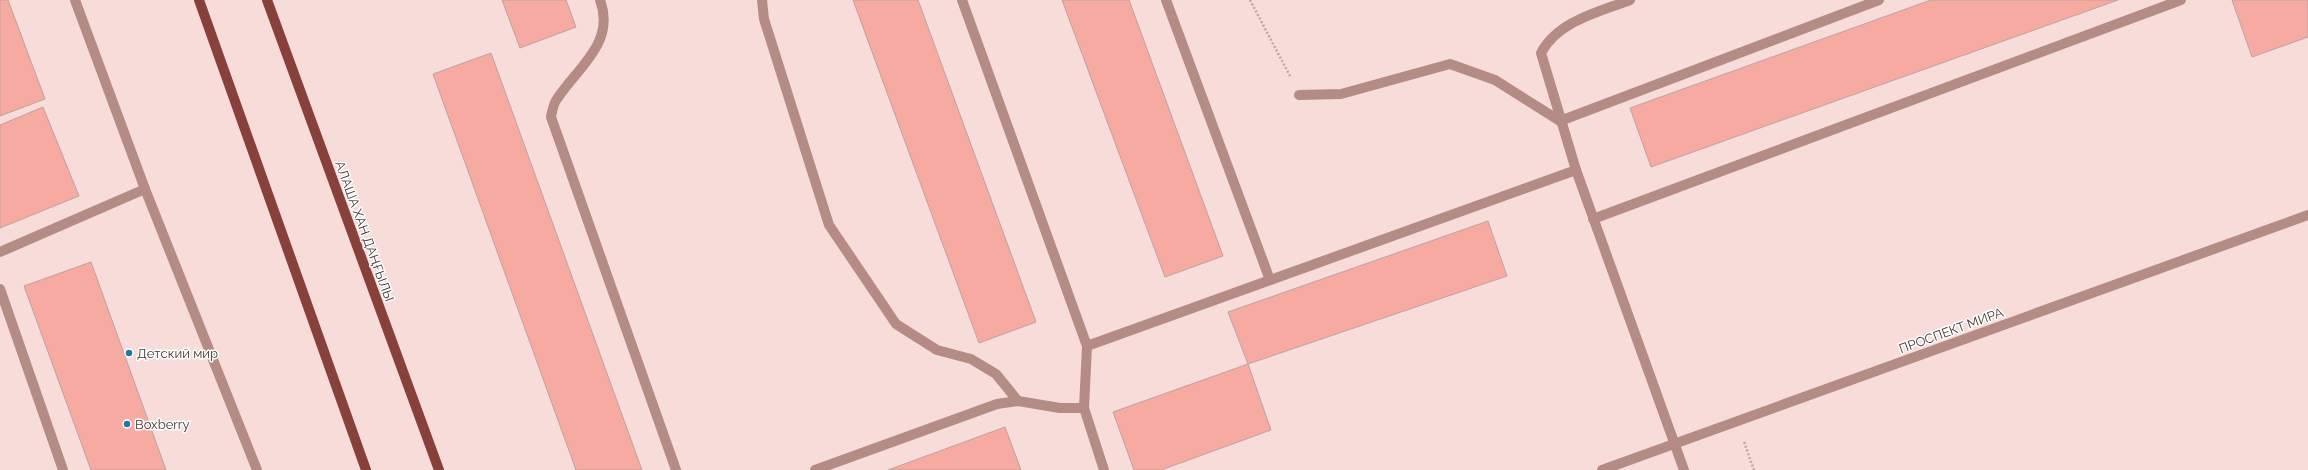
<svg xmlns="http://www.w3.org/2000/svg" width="2308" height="470" font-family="Raleway,sans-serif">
<rect width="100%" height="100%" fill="#f8dcd9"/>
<g fill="#f7aaa1" stroke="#bca39f">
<polygon points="0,0 8,0 45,99 0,116"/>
<polygon points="502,0 566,0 576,27 520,48"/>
<polygon points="853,0 918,0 1036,322 979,343"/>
<polygon points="1062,0 1129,0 1223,256 1165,277"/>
<polygon points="1931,0 2118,0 1651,167 1630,108"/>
<polygon points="2232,0 2308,0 2308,37 2252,57"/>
<polygon points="491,53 642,470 576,470 433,74"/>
<polygon points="43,107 79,196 0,228 0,125"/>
<polygon points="1488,221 1507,276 1248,364 1228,312"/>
<polygon points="91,262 166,470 91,470 24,286"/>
<polygon points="1248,364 1271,430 1161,470 1134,470 1113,412"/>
<polygon points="1005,427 1021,470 888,470"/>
</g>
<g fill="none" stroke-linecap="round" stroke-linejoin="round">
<g stroke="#bda7a4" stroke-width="2.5" stroke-dasharray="2 2" stroke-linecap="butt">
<polyline points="1250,0 1290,76"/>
<polyline points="1744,442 1754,470"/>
</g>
<g stroke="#b58b86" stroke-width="10">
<polyline points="75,0 145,189 257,470"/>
<path d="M600,0C616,43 577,68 557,99C553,104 552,112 551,117L676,470"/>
<polyline points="762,0 764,19 829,225 896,324 937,350 971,359 996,374 1018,401"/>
<polyline points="962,0 1087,346"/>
<polyline points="1166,0 1270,280"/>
<path d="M1630,0C1599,12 1558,21 1541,53L1576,170L1684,470"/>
<polyline points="1299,95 1341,94 1450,64 1495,80 1560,121 1879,0"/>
<polyline points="1593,219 2181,0"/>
<polyline points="0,252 145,189"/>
<polyline points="0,289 63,470"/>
<polyline points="1084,408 1087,346 1576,170"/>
<polyline points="815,470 997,404 1018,401 1060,408 1084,408 1104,470"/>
<polyline points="1602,470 2308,215"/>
</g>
<g stroke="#87403a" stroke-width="10">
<polyline points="199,0 366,470"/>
<polyline points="267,0 439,470"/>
</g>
</g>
<g fill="#1c78a6" stroke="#fff" stroke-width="1.5">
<circle cx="129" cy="353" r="4"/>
<circle cx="127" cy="424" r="4"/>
</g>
<g text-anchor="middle" stroke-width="3" stroke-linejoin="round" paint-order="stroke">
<g font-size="13" fill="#423836" stroke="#fff">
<text transform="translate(365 231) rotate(70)" y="5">АЛАША ХАН ДАҢҒЫЛЫ</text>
<text transform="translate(1951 330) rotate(-20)" y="5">ПРОСПЕКТ МИРА</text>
</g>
<g font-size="13" fill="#423836" stroke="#fff" text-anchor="start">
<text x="137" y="358">Детский мир</text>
<text x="135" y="429">Boxberry</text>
</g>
</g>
</svg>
